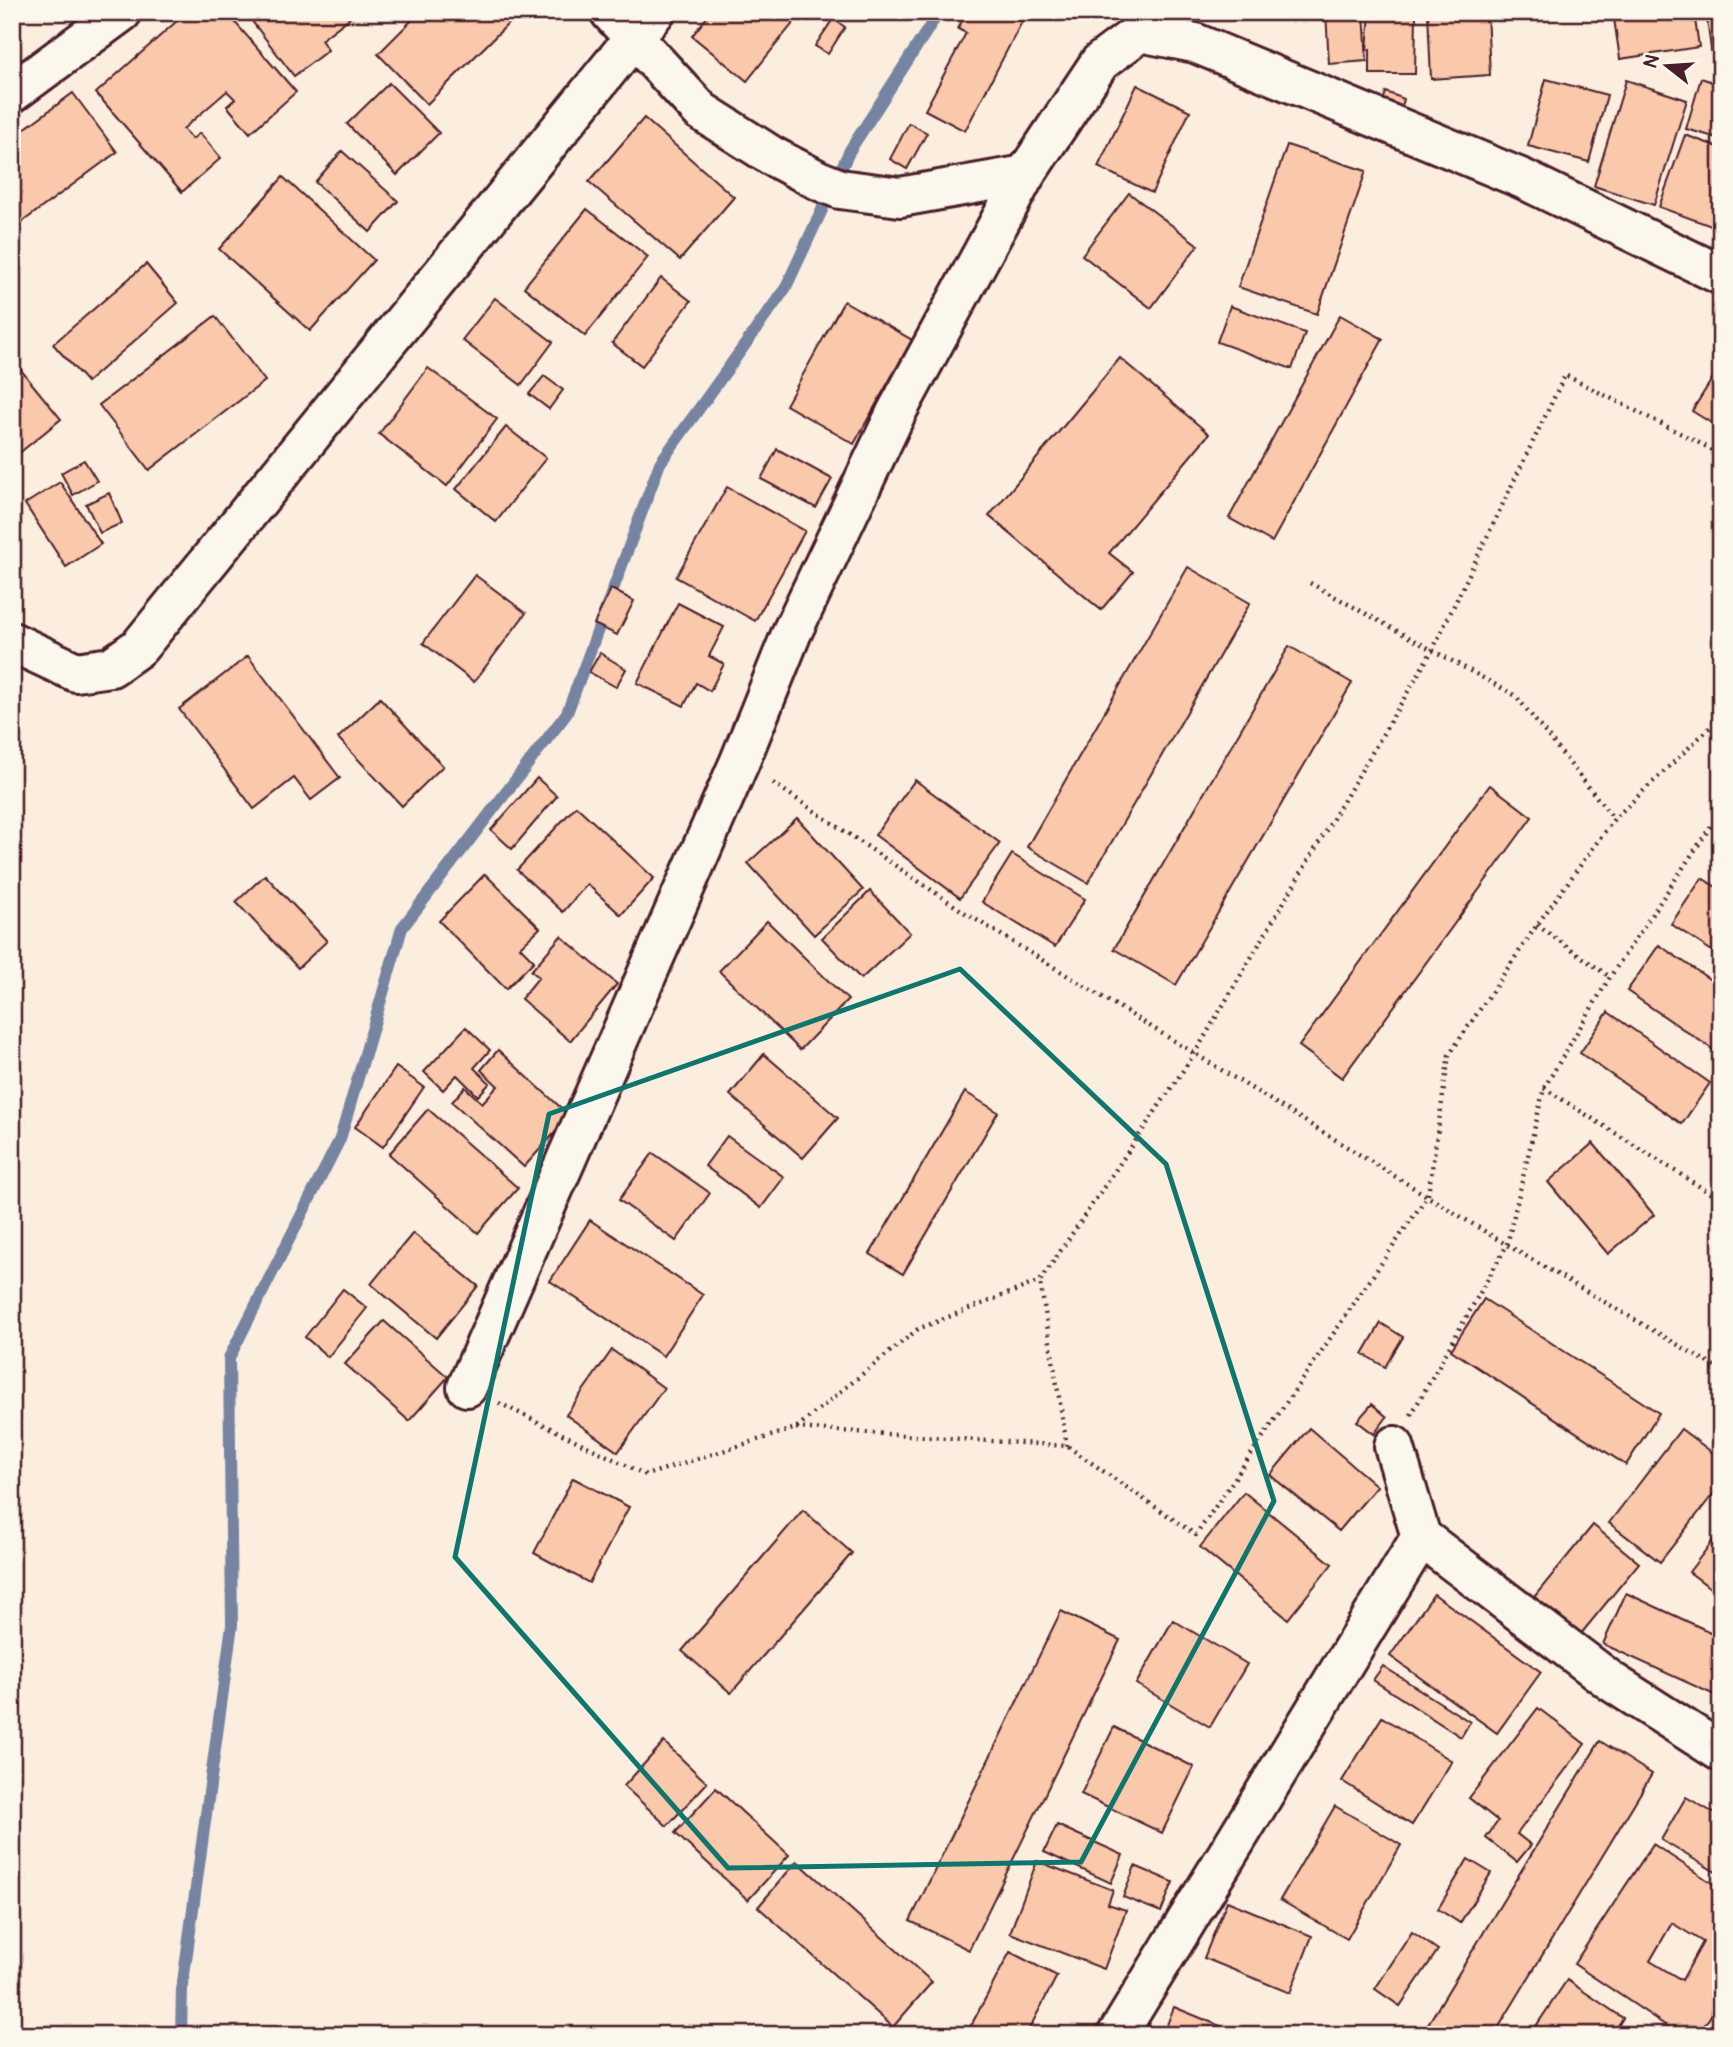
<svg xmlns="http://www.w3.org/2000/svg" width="1733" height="2047" font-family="Pangolin,sans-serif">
<rect width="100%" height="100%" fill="#fbeedf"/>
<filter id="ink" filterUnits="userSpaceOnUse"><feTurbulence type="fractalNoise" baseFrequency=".0143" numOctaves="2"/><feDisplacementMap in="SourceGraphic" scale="14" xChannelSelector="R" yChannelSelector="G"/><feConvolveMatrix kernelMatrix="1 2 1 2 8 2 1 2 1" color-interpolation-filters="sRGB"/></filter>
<g filter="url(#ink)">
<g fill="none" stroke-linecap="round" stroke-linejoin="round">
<polyline stroke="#7684a2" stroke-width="12" points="181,2035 182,1989 232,1625 229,1358 340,1139 402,928 567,713 660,463 785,289 850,150 939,12"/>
</g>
<g fill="#fac8aa" stroke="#4a1f2b" stroke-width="2" fill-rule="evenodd">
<polygon points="187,12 226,12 296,92 250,133 227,106 235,99 227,91 183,129 192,139 200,133 221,158 182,192 96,93"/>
<polygon points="245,12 349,12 352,16 321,40 328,50 294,76"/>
<polygon points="420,12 520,12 427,104 378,54"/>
<polygon points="711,12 802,12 747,81 692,36"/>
<polygon points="966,12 974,15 976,12 1027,12 965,131 925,110 966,33 958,29"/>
<polygon points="1326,12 1364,12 1367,61 1329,64"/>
<polygon points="1370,12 1416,12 1415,74 1370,74 1370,50 1367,50"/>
<polygon points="1428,12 1487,12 1490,75 1431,79"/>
<polygon points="1613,12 1694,12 1699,47 1620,59"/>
<polygon points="1706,12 1721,12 1721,62 1713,64"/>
<polygon points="833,19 845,27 828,54 815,46"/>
<polygon points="1701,78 1721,85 1721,139 1686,129"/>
<polygon points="1546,79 1607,95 1589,162 1528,146"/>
<polygon points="1626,80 1687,100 1654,205 1594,186"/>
<polygon points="389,83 439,133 397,175 347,124"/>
<polygon points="1137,85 1190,111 1152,193 1098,167"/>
<polygon points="1386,92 1404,99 1401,110 1382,104"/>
<polygon points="73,93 117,152 14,228 12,138"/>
<polygon points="644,118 734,197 680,260 589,182"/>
<polygon points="909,123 927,133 907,169 890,159"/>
<polygon points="1685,135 1721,148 1721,208 1714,227 1659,207"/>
<polygon points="1287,145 1366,171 1317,314 1238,287"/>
<polygon points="342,151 398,201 370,232 315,182"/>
<polygon points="283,177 374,260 310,331 219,249"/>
<polygon points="1129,193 1198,245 1151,308 1082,255"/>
<polygon points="587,209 648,257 585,336 524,287"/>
<polygon points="146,264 178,303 87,382 53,344"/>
<polygon points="661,278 691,301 642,366 612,343"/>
<polygon points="495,298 553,342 521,385 462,340"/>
<polygon points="844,301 912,340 854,444 786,405"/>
<polygon points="1230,306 1305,333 1292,369 1217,342"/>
<polygon points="1340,315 1383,339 1272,542 1229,518"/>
<polygon points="215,316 265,381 149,470 99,405"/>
<polygon points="1120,358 1209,434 1109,553 1133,572 1101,610 989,516"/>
<polygon points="16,364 61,419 12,459 12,367"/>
<polygon points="1721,365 1721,429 1692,411"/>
<polygon points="428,368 497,419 447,486 379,434"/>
<polygon points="544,376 563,390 549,409 529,394"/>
<polygon points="506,427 546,458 496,522 456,489"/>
<polygon points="777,449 832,479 816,508 761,479"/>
<polygon points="84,460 97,481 73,495 61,473"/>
<polygon points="60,482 101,544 66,567 25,504"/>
<polygon points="727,487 805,531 755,621 676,577"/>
<polygon points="109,493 122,523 100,533 86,504"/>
<polygon points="1188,567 1250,603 1088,883 1027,847"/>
<polygon points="475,575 526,613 474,682 423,643"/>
<polygon points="611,589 634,601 617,635 594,624"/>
<polygon points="678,603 724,627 709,656 724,664 710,691 696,683 684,706 637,683"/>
<polygon points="1289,646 1352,683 1176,985 1114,949"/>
<polygon points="600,653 626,669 616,687 589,672"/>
<polygon points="248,656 340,778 311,800 294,778 254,809 179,709"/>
<polygon points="380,698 443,766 402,806 338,738"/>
<polygon points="537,778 557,796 512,849 491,830"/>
<polygon points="915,780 1000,843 960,898 875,835"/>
<polygon points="1490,785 1532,817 1342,1078 1299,1046"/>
<polygon points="576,806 654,878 621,915 587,884 563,912 517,870"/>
<polygon points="797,818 863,890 814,935 748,863"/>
<polygon points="1012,854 1085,899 1055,947 982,902"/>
<polygon points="485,874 540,928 520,947 534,961 506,989 439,921"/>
<polygon points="265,875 327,941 298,968 236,902"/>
<polygon points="1702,878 1721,890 1721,957 1671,924"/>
<polygon points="870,891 910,933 861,979 822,938"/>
<polygon points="767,921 848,1000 800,1050 719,971"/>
<polygon points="561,936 617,984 570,1041 521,999 539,977 531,971"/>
<polygon points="1659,945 1721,987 1721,1055 1627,991"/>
<polygon points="1608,1012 1710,1083 1682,1124 1580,1053"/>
<polygon points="466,1027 490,1050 474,1068 490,1083 478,1096 457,1075 443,1090 424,1072"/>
<polygon points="498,1050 570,1116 524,1167 452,1102 465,1087 482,1103 498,1086 481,1070"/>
<polygon points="764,1054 838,1118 803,1158 730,1095"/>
<polygon points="396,1067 424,1087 383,1147 355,1127"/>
<polygon points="965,1092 998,1112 903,1274 870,1254"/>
<polygon points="428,1109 518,1188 478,1233 389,1154"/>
<polygon points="727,1136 784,1177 761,1208 705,1166"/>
<polygon points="1593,1143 1654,1215 1608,1254 1548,1182"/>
<polygon points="653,1153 710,1193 676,1241 619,1200"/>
<polygon points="590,1220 703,1295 663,1356 550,1281"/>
<polygon points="413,1233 478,1286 436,1338 371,1284"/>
<polygon points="343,1289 367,1308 328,1357 305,1337"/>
<polygon points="1484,1299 1659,1413 1626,1465 1451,1350"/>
<polygon points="384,1321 448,1377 409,1421 345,1364"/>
<polygon points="1381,1323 1403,1337 1385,1367 1363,1354"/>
<polygon points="612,1350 664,1388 618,1452 566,1415"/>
<polygon points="1372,1404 1387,1417 1374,1434 1357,1421"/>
<polygon points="1309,1428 1377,1486 1339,1531 1270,1475"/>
<polygon points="1681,1429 1721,1459 1721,1484 1660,1562 1609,1523"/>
<polygon points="573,1478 629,1507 589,1583 534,1553"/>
<polygon points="1244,1492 1332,1564 1288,1619 1200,1547"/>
<polygon points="803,1510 852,1553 731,1693 682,1651"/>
<polygon points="1593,1525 1639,1563 1580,1635 1534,1597"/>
<polygon points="1721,1530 1721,1596 1689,1572"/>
<polygon points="1626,1593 1721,1637 1721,1698 1603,1644"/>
<polygon points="1434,1594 1541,1672 1497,1733 1390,1656"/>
<polygon points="1061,1611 1120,1640 969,1950 910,1921"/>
<polygon points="1173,1620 1247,1664 1210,1727 1136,1684"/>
<polygon points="1383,1666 1470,1722 1461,1737 1373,1680"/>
<polygon points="1538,1708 1585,1744 1517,1834 1531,1845 1517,1862 1486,1838 1498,1821 1469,1798"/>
<polygon points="1382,1717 1452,1761 1412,1825 1342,1781"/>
<polygon points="1114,1727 1194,1767 1162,1833 1081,1794"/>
<polygon points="1600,1741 1652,1774 1494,2035 1447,2035 1428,2024"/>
<polygon points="664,1742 707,1783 667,1826 624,1786"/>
<polygon points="716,1788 789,1855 748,1900 675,1833"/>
<polygon points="1686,1797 1721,1817 1721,1875 1661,1840"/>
<polygon points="1335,1806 1401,1845 1347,1939 1280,1900"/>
<polygon points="1057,1825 1123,1855 1111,1883 1044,1852"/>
<path d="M1653,1844L1721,1889V2000L1698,2035H1680L1574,1964ZM1672,1923L1703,1942L1682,1980L1650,1961Z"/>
<polygon points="1468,1859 1491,1873 1460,1923 1438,1909"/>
<polygon points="797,1861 932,1982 893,2027 758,1907"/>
<polygon points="1037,1861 1113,1890 1108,1904 1126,1910 1104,1969 1010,1933"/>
<polygon points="1135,1866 1173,1882 1161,1912 1123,1897"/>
<polygon points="1227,1901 1312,1936 1290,1993 1204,1958"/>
<polygon points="1412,1932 1438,1950 1400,2006 1375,1989"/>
<polygon points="1010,1952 1057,1976 1026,2035 970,2035 967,2033"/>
<polygon points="1567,1980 1623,2018 1612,2035 1530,2035"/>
<polygon points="1174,2007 1242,2035 1163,2035"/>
</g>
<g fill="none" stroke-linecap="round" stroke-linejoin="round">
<defs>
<g id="minor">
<polyline points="610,12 701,111 772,156 820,181 840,189 900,197 1025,175"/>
<polyline points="12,93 122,12"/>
<polyline points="12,642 76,672 111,667 139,647 655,12"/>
<polyline points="467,1387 740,761 792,632 897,411 1025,175 1100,62 1140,32 1195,43 1523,179 1721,275"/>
<polyline points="1394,1446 1421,1537 1612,1682 1721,1752"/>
<polyline points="1117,2035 1421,1537"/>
</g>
</defs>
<use href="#minor" stroke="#4a1f2b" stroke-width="44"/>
<g stroke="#4a1f2b" stroke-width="4.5" stroke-dasharray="2 5" stroke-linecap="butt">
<polyline points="1310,583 1516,696 1614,819"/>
<polyline points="773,783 967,914 1507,1245 1721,1370"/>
<polyline points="1537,925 1610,977"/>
<polyline points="1544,1088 1721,1200"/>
<polyline points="499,1403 646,1475 796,1428 918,1329 1040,1281"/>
<polyline points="1411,1415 1507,1245 1544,1088 1610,977 1721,811"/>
<polyline points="796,1428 1067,1446 1196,1535 1428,1195 1449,1055 1537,925 1614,819 1721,717"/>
<polyline points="1067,1446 1040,1281 1195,1053 1433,649 1565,375 1721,454"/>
</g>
<use href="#minor" stroke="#fbf7ec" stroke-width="38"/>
</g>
</g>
<path fill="none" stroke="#0f766e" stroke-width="5" stroke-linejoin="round" d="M960,969L1166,1164L1274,1501L1081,1862L728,1868L455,1557L549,1114Z"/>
<rect width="1733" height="2047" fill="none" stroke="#fbf7ec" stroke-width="42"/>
<rect x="21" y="21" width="1691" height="2005" fill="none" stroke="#4a1f2b" stroke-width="2.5" filter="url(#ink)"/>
<g transform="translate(1667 66) rotate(287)" stroke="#fbf7ec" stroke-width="5" paint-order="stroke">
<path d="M0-5L12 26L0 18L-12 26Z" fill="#4a1f2b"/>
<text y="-10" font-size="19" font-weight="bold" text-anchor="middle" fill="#4a1f2b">N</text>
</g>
</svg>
